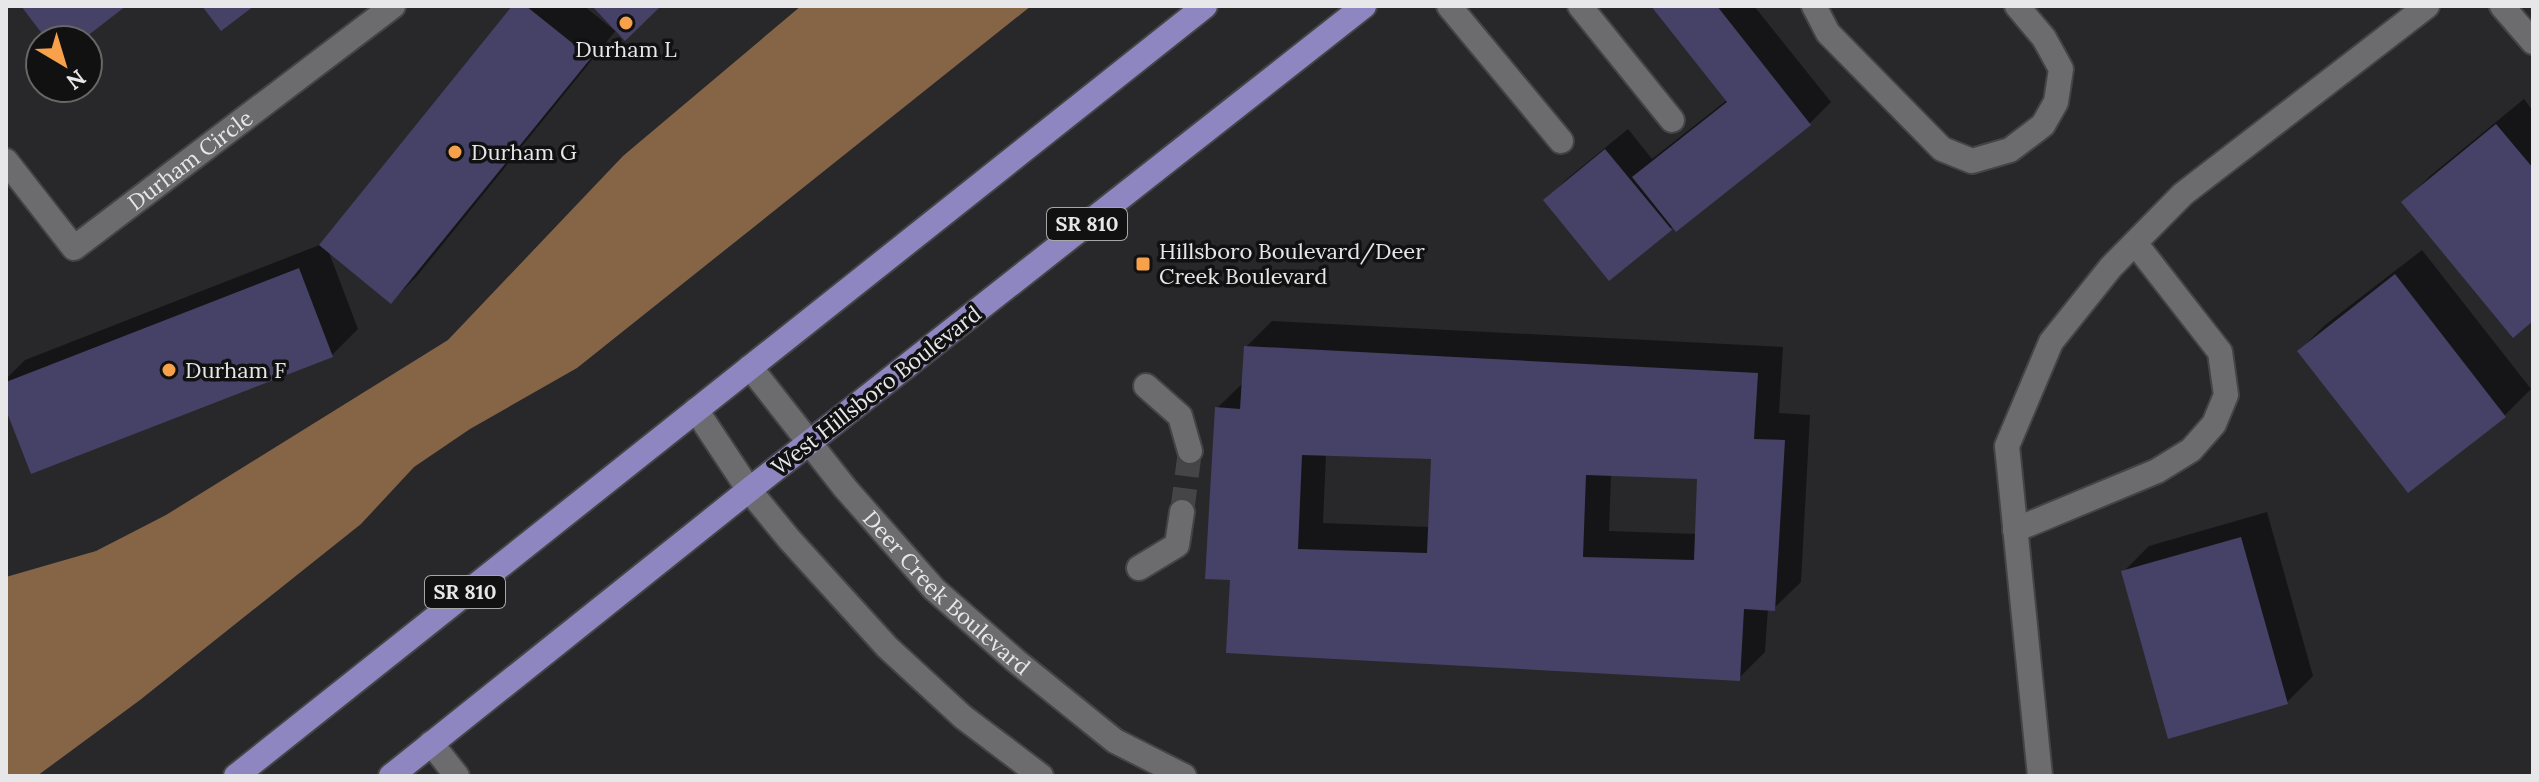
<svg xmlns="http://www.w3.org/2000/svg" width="2539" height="782" font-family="Lora,serif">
<rect width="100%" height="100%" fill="#28282b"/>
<polygon fill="#866547" points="801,6 1031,6 577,368 470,429 414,467 361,524 140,700 37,776 6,776 6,577 96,551 166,515 448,340 623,156"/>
<g fill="#0007" fill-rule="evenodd">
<polygon points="515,6 584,6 614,30 616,28 594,6 658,6 617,29 417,276 391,302 328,250 358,329 332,355 6,405 6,379 25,360 322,244"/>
<polygon points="1653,6 1754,6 1831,102 1809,124 1673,226 1609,278 1546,200 1567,179 1628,129 1652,159 1727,100"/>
<polygon points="2524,99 2533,111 2533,319 2404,202 2430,176"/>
<polygon points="2422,250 2531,389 2505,415 2409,490 2299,351 2325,325"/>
<path d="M1272,321L1783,347L1779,413L1810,415L1801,582L1774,608H1768L1765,652L1739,678L1232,578L1217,408L1244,382L1246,347ZM1326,454L1433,457L1430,527L1323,523ZM1611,474L1699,477L1697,534L1609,531Z"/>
<polygon points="2267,512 2313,676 2287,702 2123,572 2149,546"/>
</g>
<g fill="#464166" fill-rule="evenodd">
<polygon points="21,6 126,6 82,40 47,40"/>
<polygon points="202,6 254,6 221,31"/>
<polygon points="512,6 526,6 591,58 391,304 319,245"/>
<polygon points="592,6 661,6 625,41"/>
<polygon points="1651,6 1717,6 1811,125 1676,232 1632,177 1727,102"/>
<polygon points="2496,124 2533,168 2533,321 2513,338 2401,202"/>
<polygon points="1605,149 1672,230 1609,281 1543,200"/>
<polygon points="299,268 333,357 31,474 6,410 6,382"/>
<polygon points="2395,274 2506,417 2408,493 2297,351"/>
<path d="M1244,346L1758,373L1754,439L1785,440L1775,611L1744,609L1740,681L1226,653L1230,580L1205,579L1215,407L1240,409ZM1302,455L1431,459L1427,553L1298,549ZM1586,475L1697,479L1694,560L1583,557Z"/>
<polygon points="2241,537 2288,704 2168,739 2121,571"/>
</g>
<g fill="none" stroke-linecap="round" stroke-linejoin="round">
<polyline stroke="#454548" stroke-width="24" stroke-dasharray="24 12" stroke-linecap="butt" points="1182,512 1190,451"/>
<defs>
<g id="minor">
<polyline points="1449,6 1561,141"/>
<polyline points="1580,6 1672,120"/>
<polyline points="1814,6 1828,33 1942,149 1972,161 2010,150 2043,125 2056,102 2061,69 2044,38 2017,6"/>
<polyline points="2502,6 2533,42"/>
<path id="s1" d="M6,161L74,248L393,6"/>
<path id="s2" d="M750,367L845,488L934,589L1016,661L1115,741L1184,776"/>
<polyline points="1146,386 1180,416 1190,451"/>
<polyline points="696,410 749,490 789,539 887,647 963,717 1041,776"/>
<polyline points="2015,530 2157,471 2191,450 2214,424 2226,395 2220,352 2135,243"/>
<polyline points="1139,568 1177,545 1182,512"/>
<polyline points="431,743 457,776"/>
<polyline points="2040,776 2007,446 2051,342 2111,267 2183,194 2427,6"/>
</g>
<g id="major">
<polyline points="236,776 1205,6"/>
<polyline points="391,776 749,490 1364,6"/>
</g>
</defs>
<use href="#minor" stroke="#444446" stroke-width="28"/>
<use href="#major" stroke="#444446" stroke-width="28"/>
<use href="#minor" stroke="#6c6c6f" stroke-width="24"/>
<use href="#major" stroke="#8e86c0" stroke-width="24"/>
</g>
<g fill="#f7a14a" stroke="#111112" stroke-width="3">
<circle cx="626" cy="23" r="8"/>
<circle cx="455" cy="152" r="8"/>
<rect x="1135" y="256" width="16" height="16" rx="4"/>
<circle cx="169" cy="370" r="8"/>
</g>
<g text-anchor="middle" stroke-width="7" stroke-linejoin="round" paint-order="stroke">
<g fill="#111112" stroke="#a7a7a8" stroke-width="2">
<rect x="1047" y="208" width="80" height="32" rx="6"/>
<rect x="425" y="576" width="80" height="32" rx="6"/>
</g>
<g font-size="20" font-weight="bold" fill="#e7e7e9">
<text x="1087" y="231">SR 810</text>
<text x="465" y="599">SR 810</text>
</g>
<g font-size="22" fill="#e7e7e9" stroke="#111112" text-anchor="start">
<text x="626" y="57" text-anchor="middle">Durham L</text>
<text x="471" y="160">Durham G</text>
<text x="1159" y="259">Hillsboro Boulevard/Deer<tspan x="1159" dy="25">Creek Boulevard</tspan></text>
<text x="185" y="378">Durham F</text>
</g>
<g font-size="22" fill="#e7e7e9" stroke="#111112">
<text dy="8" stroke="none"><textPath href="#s1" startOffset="256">Durham Circle</textPath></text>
<text transform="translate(876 390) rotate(-38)" y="8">West Hillsboro Boulevard</text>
<text dy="8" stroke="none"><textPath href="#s2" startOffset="300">Deer Creek Boulevard</textPath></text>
</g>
</g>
<rect width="2539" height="782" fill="none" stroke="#e7e7e9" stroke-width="16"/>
<g transform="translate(64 64) rotate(142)"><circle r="38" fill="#111112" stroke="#676768" stroke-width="2"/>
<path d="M0-6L14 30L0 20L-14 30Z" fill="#f7a14a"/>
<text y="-12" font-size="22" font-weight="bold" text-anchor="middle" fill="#e7e7e9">N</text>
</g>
</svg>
